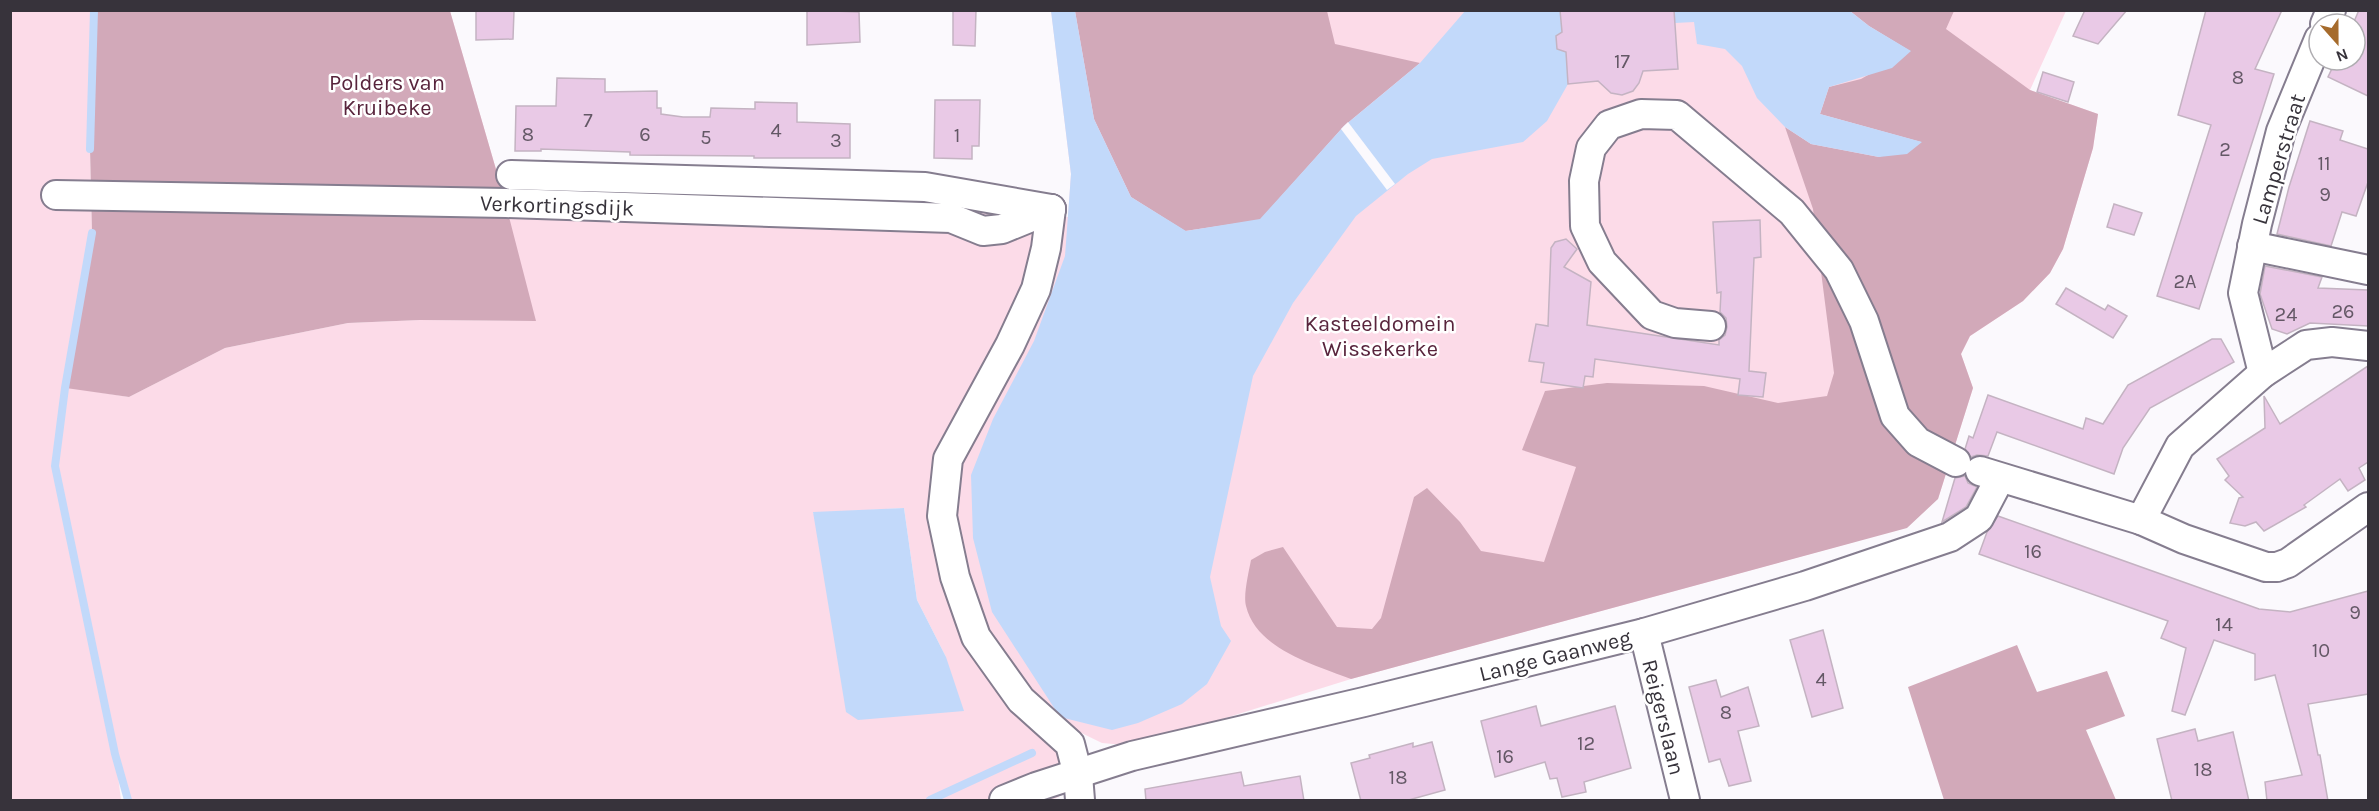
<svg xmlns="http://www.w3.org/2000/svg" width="2379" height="811" font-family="Karla,sans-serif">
<rect width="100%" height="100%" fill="#fbf9fd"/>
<path fill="#fcdbe8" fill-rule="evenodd" d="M1051,10L2066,11L2030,90L2098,114L2093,148L2063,249L2050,273L2023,301L1970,336L1961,354L1973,388L1938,499L1854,542L1351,679L1136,746L1102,743L1065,725L1059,797L1051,800H128L116,760L121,800H11L10,11H450L502,190L915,201L1068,217L1071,174ZM90,149L536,321L420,320L348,323L225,348L129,397L66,387L92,233ZM904,508L917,600L946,657L813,513Z"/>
<g fill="#d2a9b9">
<polygon points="94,11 450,11 502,190 536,321 420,320 348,323 225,348 129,397 66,388 92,233 90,149"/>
<polygon points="1075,11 1327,11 1335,44 1420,63 1344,126 1260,220 1185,231 1131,197 1094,119"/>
<path d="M1850,11H1954L1946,29L2030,90L2098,114L2093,148L2063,249L2050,273L2023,301L1970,336L1961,354L1973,388L1938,499L1907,528L1351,679C1315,665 1256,649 1246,606C1243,595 1249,571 1251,560L1265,552L1283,547L1337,627L1372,629L1381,618L1414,497L1427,488L1460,522L1481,551L1544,562L1576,467L1522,450L1545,391L1607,383L1704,386L1778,403L1827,396L1834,373L1813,209L1785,127L1811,144L1879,157L1921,142L1820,114L1829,87L1861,79L1910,51L1869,26Z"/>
<polygon points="2017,645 2037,692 2107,671 2125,716 2086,730 2116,800 1944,800 1908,687"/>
</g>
<g fill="#c2d9fa">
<polygon points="1051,11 1075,11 1094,119 1131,197 1186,231 1260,219 1344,126 1420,63 1465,11 1560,11 1562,32 1556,36 1557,49 1566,52 1568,84 1547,121 1523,142 1432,159 1408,174 1356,216 1293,303 1253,376 1210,577 1221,626 1231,641 1207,684 1182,704 1138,723 1112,730 1060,717 992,612 973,538 971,475 993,419 1034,341 1065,256 1071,174"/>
<polygon points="1674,11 1850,11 1869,26 1911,51 1892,68 1829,87 1820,114 1922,142 1907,154 1879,157 1811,144 1785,127 1757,98 1742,66 1725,49 1697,44 1694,22 1675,23"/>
<polygon points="904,508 917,600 946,657 964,711 858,720 846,712 813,512"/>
</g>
<polygon fill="#fbf9fd" points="1348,122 1395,184 1387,190 1341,129"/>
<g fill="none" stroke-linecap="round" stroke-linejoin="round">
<g stroke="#c2d9fa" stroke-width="8">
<polyline points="90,149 94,10"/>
<polyline points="92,233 65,388 55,466 115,754 128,800"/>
<polyline points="930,800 1032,753"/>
</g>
</g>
<g fill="#e9c9e6" stroke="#c4b3c2" stroke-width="1.5">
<polygon points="807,10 859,12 860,42 807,45"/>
<polygon points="953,10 976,10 975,46 953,45"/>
<polygon points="1560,10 1674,10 1678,69 1643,71 1639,83 1633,91 1622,95 1611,93 1598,81 1568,84 1566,52 1557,49 1556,36 1562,32"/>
<polygon points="2085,10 2127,10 2098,44 2073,36"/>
<polygon points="2206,10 2282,10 2255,69 2274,74 2199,309 2157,296 2211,125 2178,115"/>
<polygon points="2359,10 2368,10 2368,96 2328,77 2336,60 2355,60 2355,24 2353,24"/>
<polygon points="476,11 514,11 513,39 476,40"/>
<polygon points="2043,72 2074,82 2068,102 2037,92"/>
<polygon points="557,78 605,79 605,92 657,91 657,108 661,108 661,114 683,117 710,117 711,108 755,109 755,102 797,103 797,122 850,124 850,158 754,158 754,156 630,155 630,152 541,149 541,151 515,151 516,106 556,106"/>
<polygon points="935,100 980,100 979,146 972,146 972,159 934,158"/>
<polygon points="2310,121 2343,131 2340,140 2368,149 2368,182 2356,216 2342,212 2331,246 2277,234 2289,187"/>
<polygon points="2114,204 2142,213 2134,235 2107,227"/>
<polygon points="1760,220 1761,257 1754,258 1749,371 1766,373 1763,397 1738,395 1740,379 1595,359 1593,377 1585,376 1583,388 1541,382 1544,363 1529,361 1536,324 1548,326 1551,248 1555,242 1566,239 1577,249 1564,267 1591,282 1587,325 1719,345 1719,340 1725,335 1727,327 1726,318 1720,312 1721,292 1717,293 1713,222"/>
<polygon points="2265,266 2322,277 2318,288 2368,290 2368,326 2310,323 2287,334 2272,329 2260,294"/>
<polygon points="2066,288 2105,310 2108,305 2127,316 2113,338 2056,304"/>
<polygon points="2212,339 2221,339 2234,362 2150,408 2123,448 2114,474 1997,432 1988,456 1977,455 1971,457 1965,449 1969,436 1973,438 1988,395 2083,429 2086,418 2103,424 2128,385"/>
<polygon points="2368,366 2368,462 2359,468 2365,480 2348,491 2340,479 2304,505 2306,507 2264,531 2256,522 2245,526 2230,523 2239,498 2243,497 2225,480 2229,476 2217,459 2265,428 2264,396 2280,424"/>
<polygon points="1965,476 1968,483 1977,487 1966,507 1942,522 1955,478"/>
<polygon points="1998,516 2259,609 2290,612 2368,591 2368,694 2308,704 2318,755 2320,755 2328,801 2267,801 2265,782 2302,775 2275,675 2255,680 2255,654 2214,640 2185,715 2172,711 2186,648 2161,638 2168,621 1979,554 1987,532"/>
<polygon points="1823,630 1843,708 1812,717 1790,640"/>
<polygon points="1716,680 1721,697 1748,687 1759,726 1738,731 1751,781 1729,786 1720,759 1709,762 1689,687"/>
<polygon points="1536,706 1541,726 1615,706 1631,768 1584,782 1586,792 1562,797 1557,778 1550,779 1545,762 1495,777 1481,721"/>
<polygon points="2195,729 2198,741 2233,732 2249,801 2172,801 2157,739"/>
<polygon points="1432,742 1445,790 1405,801 1361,801 1351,763 1370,758 1369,755 1413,743 1413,747"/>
<polygon points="1241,772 1244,786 1300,776 1304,801 1146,801 1145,789"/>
</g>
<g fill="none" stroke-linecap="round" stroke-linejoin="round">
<defs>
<g id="minor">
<polyline points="2325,24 2331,10"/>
<polyline points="511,175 925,187 1051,209"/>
<polyline points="56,195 506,203 951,218 983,231 1002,229 1051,209"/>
<polyline points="1051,209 1046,248 1036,289 1010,345 948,459 942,516 955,577 976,637 1021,700 1070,744 1078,775 1080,800"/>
<polyline points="2252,246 2368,270"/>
<polyline points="1711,326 1675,323 1652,315 1602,262 1585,226 1584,181 1591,148 1609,125 1641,114 1677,115 1792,212 1839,270 1864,321 1895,416 1918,442 1956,462"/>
<polyline points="2263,373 2243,293 2257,224 2281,131 2319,39"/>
<polyline points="1980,471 2141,520 2184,539 2266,567 2277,567 2288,563 2368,507"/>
<polyline points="2141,520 2180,446 2263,373 2306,345 2332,342 2368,346"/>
<polyline points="1644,633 1685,800"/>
<polyline points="1004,800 1036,787 1132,756 1364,702 1644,633 1805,586 1950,537 1979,518 2000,478"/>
</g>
</defs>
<use href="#minor" stroke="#857d8f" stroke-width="32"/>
<use href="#minor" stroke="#fff" stroke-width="28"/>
</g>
<g text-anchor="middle" stroke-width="5" stroke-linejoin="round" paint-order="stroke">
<g font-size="20" fill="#645866">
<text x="1622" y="68">17</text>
<text x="2238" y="84">8</text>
<text x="588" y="127">7</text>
<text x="776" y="137">4</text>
<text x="528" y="141">8</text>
<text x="645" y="141">6</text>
<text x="957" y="142">1</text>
<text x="706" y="144">5</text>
<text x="836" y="147">3</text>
<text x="2225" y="156">2</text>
<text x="2324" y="170">11</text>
<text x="2325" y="201">9</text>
<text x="2185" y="288">2A</text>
<text x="2343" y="318">26</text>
<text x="2286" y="321">24</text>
<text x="2033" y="558">16</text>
<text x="2355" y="619">9</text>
<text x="2224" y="631">14</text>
<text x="2321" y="657">10</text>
<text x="1821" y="686">4</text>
<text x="1726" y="719">8</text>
<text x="1586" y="750">12</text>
<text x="1505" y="763">16</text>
<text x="2203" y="776">18</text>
<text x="1398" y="784">18</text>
</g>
<g font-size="22" fill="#58243c" stroke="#fff">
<text x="387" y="90">Polders van<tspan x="387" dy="25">Kruibeke</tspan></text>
<text x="1380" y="331">Kasteeldomein<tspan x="1380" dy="25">Wissekerke</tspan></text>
</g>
<g font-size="22" fill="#37333b" stroke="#fff">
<text transform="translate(2278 159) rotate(-73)" y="8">Lamperstraat</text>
<text transform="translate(557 205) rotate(2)" y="8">Verkortingsdijk</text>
<text transform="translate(1555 655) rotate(-14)" y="8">Lange Gaanweg</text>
<text transform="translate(1664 717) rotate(76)" y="8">Reigerslaan</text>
</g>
</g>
<rect width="2379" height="811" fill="none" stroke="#37333b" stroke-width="24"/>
<g transform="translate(2337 42) rotate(159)"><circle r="28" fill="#ffffff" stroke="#afadb1" stroke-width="1.5"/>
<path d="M0-4.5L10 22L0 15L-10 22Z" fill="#a66b2c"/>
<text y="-9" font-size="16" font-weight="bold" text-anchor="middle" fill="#37333b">N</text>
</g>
</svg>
